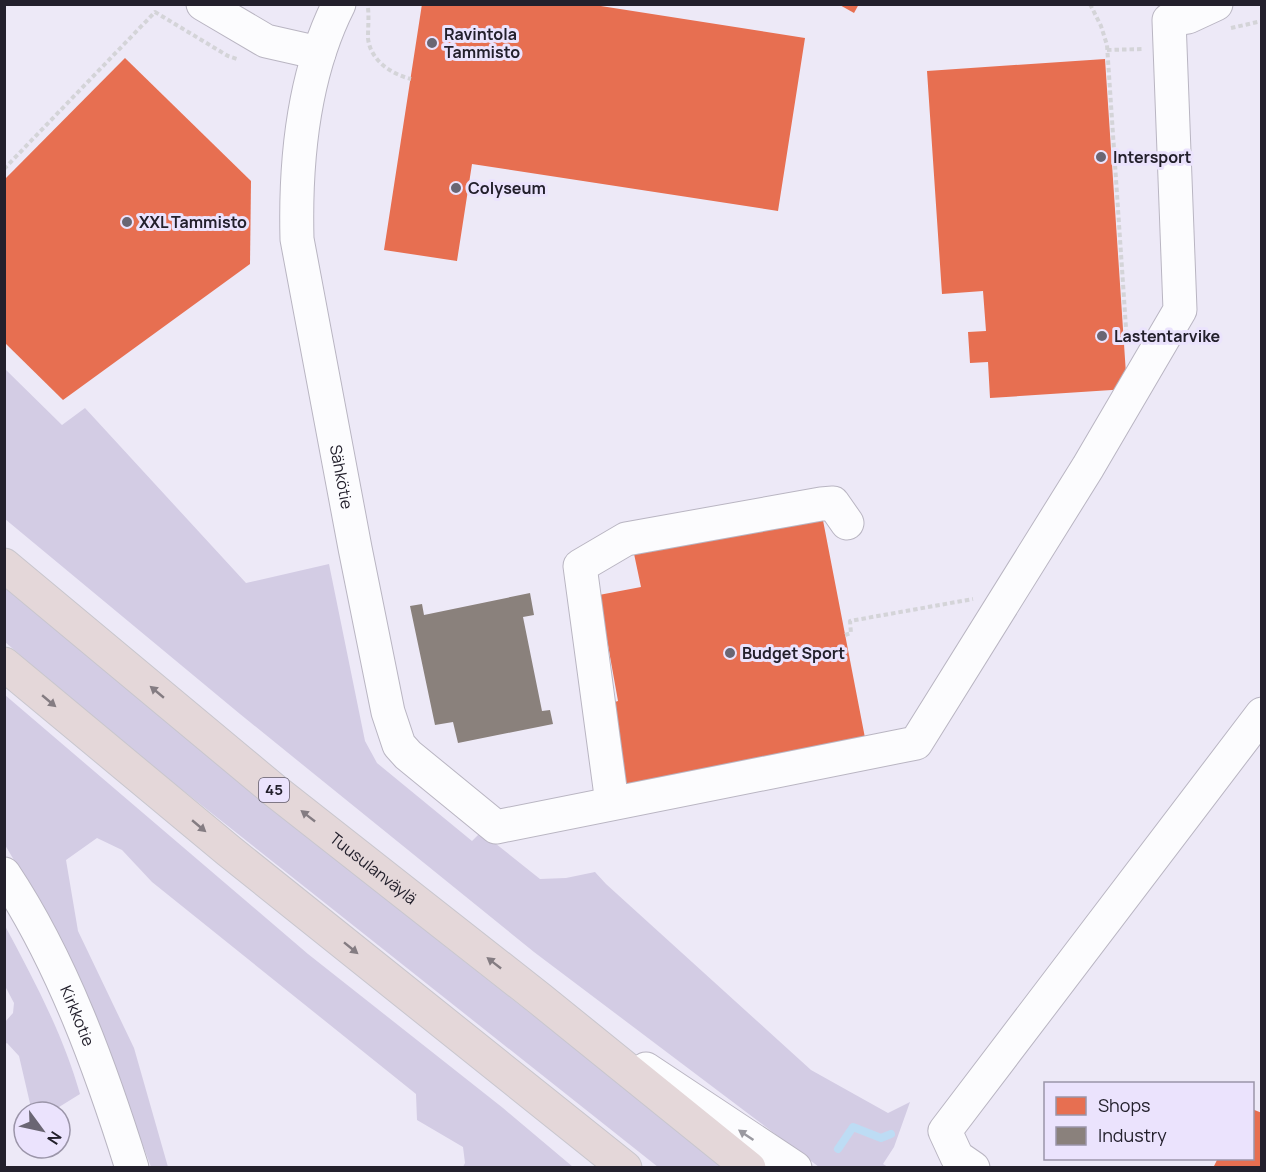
<svg xmlns="http://www.w3.org/2000/svg" width="1266" height="1172" font-family="Manrope,sans-serif">
<rect width="100%" height="100%" fill="#ede9f7"/>
<g fill="#d3cce4">
<polygon points="4,368 62,425 85,408 246,583 329,564 365,741 377,763 472,841 481,832 540,879 566,878 595,872 606,884 811,1070 888,1113 910,1102 894,1147 883,1164 888,1167 819,1167 534,952 240,714 5,519"/>
<polygon points="4,587 446,947 726,1167 658,1167 113,735 5,642"/>
<polygon points="5,695 308,954 503,1108 573,1167 463,1167 465,1163 463,1147 417,1120 416,1094 152,882 122,850 97,838 66,860 78,931 134,1048 168,1167 151,1167 103,1039 24,877 5,845"/>
<path d="M4,924C33,978 63,1034 80,1094L51,1112H32L19,1056L7,1043L5,1044V1022L13,1013L14,1003L5,986Z"/>
</g>
<g fill="#e76f51">
<polygon points="422,4 588,4 805,38 778,211 472,164 457,261 384,250"/>
<polygon points="838,4 859,4 854,13"/>
<polygon points="125,58 251,181 250,264 63,400 4,342 4,180"/>
<polygon points="1105,59 1127,389 990,398 988,362 970,363 968,332 986,331 983,291 942,294 927,71"/>
<polygon points="821,510 866,743 619,788 605,705 618,701 599,595 641,587 633,549"/>
<polygon points="1252,1109 1262,1113 1262,1168 1213,1168 1218,1158 1252,1158"/>
</g>
<polygon fill="#8a817c" points="530,593 534,615 523,617 542,711 550,710 553,724 458,743 453,722 435,725 410,606 422,604 424,615"/>
<g fill="none" stroke-linecap="round" stroke-linejoin="round">
<polyline stroke="#bddcf4" stroke-width="8" points="838,1149 853,1127 881,1138 891,1134"/>
<defs>
<g id="minor">
<polyline points="203,4 266,41 319,53"/>
<path id="s1" d="M339,4C303,75 295,162 297,239L355,548L388,712L399,745L408,755L496,827L916,743L1088,467L1180,310L1169,20L1188,17L1216,4"/>
<polyline points="612,803 580,566 626,539 821,504 833,503 847,523"/>
<path id="s2" d="M4,874C62,961 101,1069 132,1168"/>
<polyline points="646,1069 795,1168"/>
<polyline points="973,1168 957,1157 945,1131 1262,714"/>
</g>
<g id="highway">
<path id="s3" d="M4,565L274,790L540,999L749,1168"/>
<polyline points="4,664 229,851 625,1168"/>
</g>
</defs>
<use href="#minor" stroke="#b9b5c2" stroke-width="35"/>
<use href="#highway" stroke="#c8c6cd" stroke-width="35"/>
<g stroke="#d4d4d8" stroke-width="4" stroke-dasharray="4.5 3" stroke-linecap="butt">
<polyline points="1090,4 1101,26 1107,45 1127,343"/>
<path d="M368,8C369,18 368,28 368,38C370,60 391,74 411,79"/>
<polyline points="1231,28 1262,21"/>
<polyline points="1107,50 1143,49"/>
<polyline points="4,169 155,12 228,56 237,59"/>
<polyline points="845,635 851,633 850,621 973,599"/>
</g>
<use href="#minor" stroke="#fcfcfe" stroke-width="33"/>
<use href="#highway" stroke="#e4d7d9" stroke-width="33"/>
</g>
<defs><path id="oneway-solid" d="M-6-.8H1V-3.2L6.5 0L1 3.2V.8H-6Z" transform="scale(1.5)"/></defs>
<g fill="#847c82">
<use href="#oneway-solid" transform="translate(157 692) rotate(-140)"/>
<use href="#oneway-solid" transform="translate(49 701) rotate(40)"/>
<use href="#oneway-solid" transform="translate(308 816) rotate(-142)"/>
<use href="#oneway-solid" transform="translate(199 826) rotate(40)"/>
<use href="#oneway-solid" transform="translate(351 948) rotate(39)"/>
<use href="#oneway-solid" transform="translate(494 963) rotate(-142)"/>
</g>
<use fill="#9a99a0" href="#oneway-solid" transform="translate(746 1135) rotate(-146)"/>
<g fill="#6a6673" stroke="#ebe3fd" stroke-width="2">
<circle cx="432" cy="43" r="6"/>
<circle cx="1101" cy="157" r="6"/>
<circle cx="456" cy="188" r="6"/>
<circle cx="127" cy="222" r="6"/>
<circle cx="1102" cy="336" r="6"/>
<circle cx="730" cy="653" r="6"/>
</g>
<g text-anchor="middle" stroke-width="6" stroke-linejoin="round" paint-order="stroke">
<rect fill="#ebe3fd" stroke="#5f5a6b" stroke-width="1.5" x="259" y="778" width="30" height="24" rx="4.5"/>
<g font-size="15" font-weight="bold" fill="#23202c">
<text x="274" y="795">45</text>
</g>
<g font-size="16" font-weight="bold" fill="#23202c" stroke="#ebe3fd" text-anchor="start">
<text x="444" y="40">Ravintola<tspan x="444" dy="18">Tammisto</tspan></text>
<text x="1113" y="163">Intersport</text>
<text x="468" y="194">Colyseum</text>
<text x="139" y="228">XXL Tammisto</text>
<text x="1114" y="342">Lastentarvike</text>
<text x="742" y="659">Budget Sport</text>
</g>
<g font-size="16" fill="#23202c" stroke="#ebe3fd">
<text dy="6" stroke="none"><textPath href="#s1" startOffset="483">Sähkötie</textPath></text>
<text dy="6" stroke="none"><textPath href="#s3" startOffset="478">Tuusulanväylä</textPath></text>
<text dy="6" stroke="none"><textPath href="#s2" startOffset="160">Kirkkotie</textPath></text>
</g>
</g>
<rect width="1266" height="1172" fill="none" stroke="#23202c" stroke-width="12"/>
<rect x="1044" y="1082" width="210" height="78" fill="#ebe3fd" stroke="#9b95a9" stroke-width="1.5"/>
<rect x="1056" y="1097" width="30" height="18" fill="#e76f51" stroke="#9b95a9" stroke-width="1.5"/>
<text x="1098" y="1112" font-size="18" fill="#23202c">Shops</text>
<rect x="1056" y="1127" width="30" height="18" fill="#8a817c" stroke="#9b95a9" stroke-width="1.5"/>
<text x="1098" y="1142" font-size="18" fill="#23202c">Industry</text>
<g transform="translate(42 1130) rotate(123)"><circle r="28" fill="#ebe3fd" stroke="#9b95a9" stroke-width="1.5"/>
<path d="M0-4.5L10 22L0 15L-10 22Z" fill="#6a6673"/>
<text y="-9" font-size="16" font-weight="bold" text-anchor="middle" fill="#23202c">N</text>
</g>
</svg>
